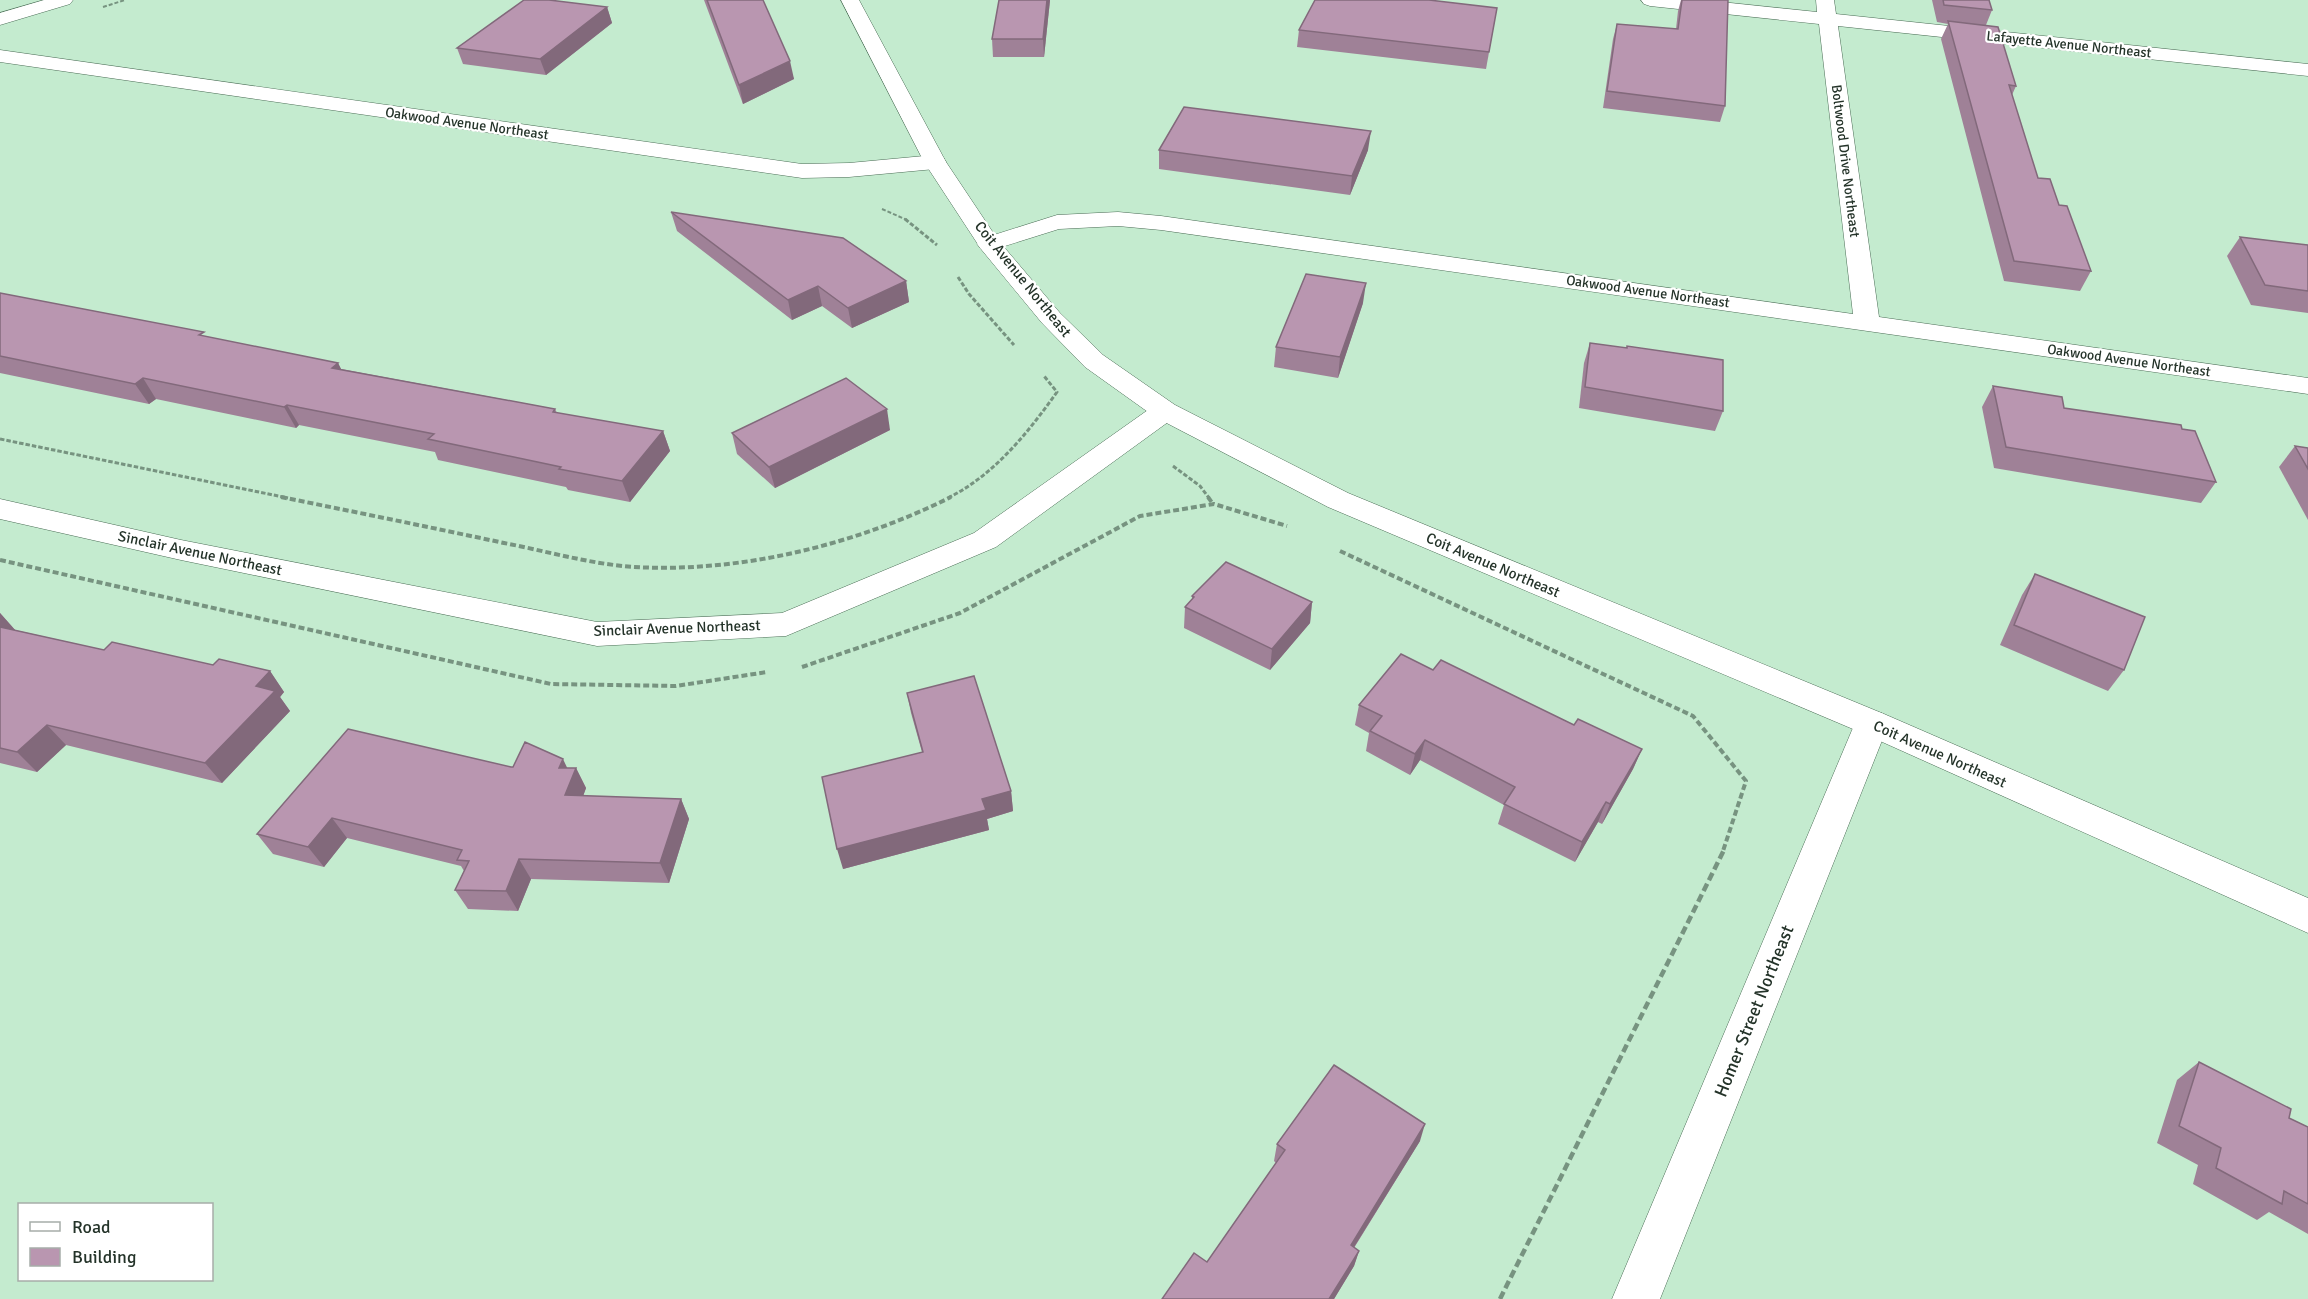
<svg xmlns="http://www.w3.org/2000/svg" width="2308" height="1299" font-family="Signika,sans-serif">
<rect width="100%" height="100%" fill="#c4ebcf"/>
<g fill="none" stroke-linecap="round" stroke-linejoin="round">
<defs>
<g id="minor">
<polygon points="44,0 73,0 70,4 0,25 0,13"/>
<polygon points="1641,0 1702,0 1817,12 1816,0 1834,0 1836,14 2308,64 2308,76 1838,26 1879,317 2308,378 2308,394 1161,230 1118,226 1059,229 989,251 981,249 977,244 981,239 1057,215 1118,212 1161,216 1853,314 1819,24 1650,6 1644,4"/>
<polygon points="0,50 802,164 849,163 935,155 943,157 946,162 943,167 935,169 849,177 802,178 0,62"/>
<polygon points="1165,403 1175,405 1179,411 1175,417 996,547 786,636 597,646 181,560 0,519 0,499 181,540 597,622 782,613 974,533 1155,405"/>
<polygon points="1872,710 1884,714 1889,723 1660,1299 1612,1299 1855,723 1860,714"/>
</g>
<polygon id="tertiary" points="841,0 859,0 946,162 998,240 1060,313 1103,355 1175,405 1348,493 1884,714 2308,898 2308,933 1860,732 1328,507 1155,417 1085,367 1042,323 981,249 924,162"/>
</defs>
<use href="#minor" stroke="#4b6d56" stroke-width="1"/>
<use href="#tertiary" stroke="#4b6d56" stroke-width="1"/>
<g stroke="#779380" stroke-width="2" stroke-dasharray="4 2" stroke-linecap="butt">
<polyline points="103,7 125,0"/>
<polyline points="882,209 907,220"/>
</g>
<g stroke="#779380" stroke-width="3" stroke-dasharray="4.5 2" stroke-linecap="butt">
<polyline points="905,219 937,245"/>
<polyline points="958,277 969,294 1014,345"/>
<polyline points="0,439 288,498"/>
<polyline points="1173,466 1200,486 1209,498"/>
<path d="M948,498C994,475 1027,434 1057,392L1044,376"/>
</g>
<g stroke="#779380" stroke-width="4" stroke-dasharray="6 3" stroke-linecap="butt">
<path d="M281,497C355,512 429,527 504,543C546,551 590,564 634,567C740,573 855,545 951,497"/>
<polyline points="1208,497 1213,504"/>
<polyline points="1340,551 1693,716 1746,781 1723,851"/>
<polyline points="0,560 551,684 676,686 767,672"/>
<polyline points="802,667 960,613 1140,516 1214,504 1287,526"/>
</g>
<polyline stroke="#779380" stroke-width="4.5" stroke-dasharray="8 4" stroke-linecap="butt" points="1500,1299 1724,850"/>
<use href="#minor" fill="#fff" fill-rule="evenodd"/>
<use href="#tertiary" fill="#fff" fill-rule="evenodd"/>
</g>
<g fill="#9f8197">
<polygon points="704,0 763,0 794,79 743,104"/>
<polygon points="999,0 1050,0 1044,57 993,57 992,39"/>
<polygon points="1681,0 1725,0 1725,106 1720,122 1603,108 1613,39 1617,24 1676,29 1678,11"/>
<polygon points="1932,0 1989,0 1992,10 1986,25 2016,86 2012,95 2038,178 2059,205 2091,271 2080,291 2004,281 1941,39 1948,24 1937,22"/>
<polygon points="607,7 612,23 546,75 463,64 457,48"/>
<polygon points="1497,8 1486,69 1297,47 1299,30"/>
<polygon points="1159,150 1368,150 1350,195 1159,169"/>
<polygon points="671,212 906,281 909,302 852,328 822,306 792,320 677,231"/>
<polygon points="2240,237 2308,245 2308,313 2251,305 2227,256"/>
<polygon points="0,293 206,337 338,363 341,369 555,409 557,413 663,431 670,451 630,502 568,490 566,487 438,460 435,452 299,425 296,428 156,399 149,404 0,373"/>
<polygon points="1363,303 1338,378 1274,367 1276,347"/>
<polygon points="1590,343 1723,411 1715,431 1579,408 1584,363"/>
<polygon points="1993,386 2064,408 2182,429 2216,482 2201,503 1994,468 1982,407"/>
<polygon points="890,430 775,488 737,454 732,433"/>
<polygon points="2295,446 2308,448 2308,520 2279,467"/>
<polygon points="2035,574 2124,670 2108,691 2000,645 2022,595"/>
<polygon points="1192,596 1312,602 1310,623 1270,670 1184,628 1185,607 1192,599"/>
<polygon points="0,613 15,630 104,650 213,665 270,671 284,692 280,697 290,711 222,783 66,745 37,772 0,763"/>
<polygon points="1433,670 1574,725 1642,749 1633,769 1602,824 1598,822 1575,862 1498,824 1504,805 1420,760 1410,775 1366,751 1369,733 1355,725 1359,705"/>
<polygon points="907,693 1011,791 1013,811 987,819 989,830 843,869 922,752 911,713"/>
<polygon points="511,767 576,768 586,788 583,796 681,799 689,819 669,883 531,879 518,911 468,909 455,890 464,871 461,866 347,838 324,867 273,854 257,834"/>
<polygon points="2199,1062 2289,1118 2308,1127 2308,1234 2269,1212 2257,1220 2193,1184 2198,1165 2157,1143 2177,1080"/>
<polygon points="1420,1141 1354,1248 1359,1251 1354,1266 1334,1299 1162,1299 1207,1262 1276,1163 1274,1161 1277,1144"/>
</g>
<g fill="#82697b">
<polygon points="1047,0 1050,0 1044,57 1043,39"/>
<polygon points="607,7 612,23 546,75 540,59"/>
<polygon points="790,61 794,79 743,104 739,85"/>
<polygon points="1371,131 1368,150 1350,195 1352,176"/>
<polygon points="906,281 909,302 852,328 848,308"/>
<polygon points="1366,283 1363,303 1338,378 1340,357"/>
<polygon points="818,286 822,306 792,320 788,300"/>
<polygon points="338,363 348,383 332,368"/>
<polygon points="143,378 156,399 149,404 135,384"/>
<polygon points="287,405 299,425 296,428 284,407"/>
<polygon points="887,409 890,430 775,488 769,467"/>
<polygon points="663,431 670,451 630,502 622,481"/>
<polygon points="1312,602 1310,623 1270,670 1272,649"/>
<polygon points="0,613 16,631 0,641"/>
<polygon points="270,671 284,692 280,697 290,711 222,783 205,763 256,686"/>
<polygon points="47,725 66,745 37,772 17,752"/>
<polygon points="1425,740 1420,760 1410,775 1415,754"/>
<polygon points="1642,749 1633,769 1602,824 1610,804"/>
<polygon points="563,759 572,778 576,768 586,788 576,816 565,795 559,768"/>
<polygon points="1011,791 1013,811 987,819 989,830 843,869 837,849 982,799"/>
<polygon points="681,799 689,819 669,883 660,863"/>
<polygon points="1606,802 1598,822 1575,862 1582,842"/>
<polygon points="332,818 347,838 324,867 308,847"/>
<polygon points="519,859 531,879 518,911 506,891"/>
<polygon points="1425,1124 1420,1141 1346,1260 1351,1245"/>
<polygon points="1359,1251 1354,1266 1334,1299 1329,1299"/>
</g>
<g fill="#b996b0" stroke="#82697b" stroke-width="1.5">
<polygon points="524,0 549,0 607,7 540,59 457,48"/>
<polygon points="707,0 763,0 790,61 739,85"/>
<polygon points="999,0 1047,0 1043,39 992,39"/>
<polygon points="1315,0 1429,0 1497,8 1489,52 1299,30"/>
<polygon points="1682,0 1728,0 1725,106 1607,91 1617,24 1678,29"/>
<polygon points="1943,0 1989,0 1992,10 1944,5"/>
<polygon points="1948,21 1998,27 2016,86 2009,85 2038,178 2050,179 2059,205 2067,206 2091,271 2014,261"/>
<polygon points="1184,107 1371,131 1352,176 1159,150"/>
<polygon points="671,212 843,238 906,281 848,308 818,286 788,300"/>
<polygon points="2240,237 2308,245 2308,291 2265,285"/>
<polygon points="1306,274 1366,283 1340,357 1276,347"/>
<polygon points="0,293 204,332 199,335 338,363 332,368 555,409 553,412 663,431 622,481 559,469 561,467 428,439 434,434 287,405 284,407 143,378 135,384 0,356"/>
<polygon points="1590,343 1627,348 1627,346 1723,360 1723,411 1585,387"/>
<polygon points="846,378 887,409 769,467 732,433"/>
<polygon points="1993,386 2062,397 2064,408 2181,425 2182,429 2195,431 2216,482 2006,447"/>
<polygon points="2295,446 2308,448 2308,469"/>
<polygon points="1226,562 1312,602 1272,649 1185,607 1194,597 1192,596"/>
<polygon points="2035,574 2145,617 2124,670 2014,625"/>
<polygon points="0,627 104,650 112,642 213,665 219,659 270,671 256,686 275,691 205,763 47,725 17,752 0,748"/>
<polygon points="1401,654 1433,670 1441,660 1574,725 1578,719 1642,749 1610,804 1606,802 1582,842 1504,804 1515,787 1425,740 1415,754 1370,731 1382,716 1359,705"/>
<polygon points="974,676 1011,791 982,799 986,810 837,849 822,777 923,752 907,693"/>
<polygon points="348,729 511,767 513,767 525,742 563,759 559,768 576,768 565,795 681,799 660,863 519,859 506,891 455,890 469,861 457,860 462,850 332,818 308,847 257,834"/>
<polygon points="2199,1062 2291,1109 2289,1118 2308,1127 2308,1204 2284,1191 2282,1204 2216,1168 2221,1148 2179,1126"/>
<polygon points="1334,1065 1425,1124 1351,1245 1359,1251 1329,1299 1162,1299 1194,1253 1207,1262 1285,1150 1277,1144"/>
</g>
<g text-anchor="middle" stroke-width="4.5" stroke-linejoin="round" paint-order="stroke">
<g font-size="14" fill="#243329" stroke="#fff">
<text transform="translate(2069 44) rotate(6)" y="5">Lafayette Avenue Northeast</text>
<text transform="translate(467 123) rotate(8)" y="5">Oakwood Avenue Northeast</text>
<text transform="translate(1846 161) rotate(83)" y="5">Boltwood Drive Northeast</text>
<text transform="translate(1648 291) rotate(8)" y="5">Oakwood Avenue Northeast</text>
<text transform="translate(2129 360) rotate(8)" y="5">Oakwood Avenue Northeast</text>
</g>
<g font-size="15" fill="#243329" stroke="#fff">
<text transform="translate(1023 279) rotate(51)" y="5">Coit Avenue Northeast</text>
<text transform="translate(200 553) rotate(12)" y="5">Sinclair Avenue Northeast</text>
<text transform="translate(1493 565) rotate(23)" y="5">Coit Avenue Northeast</text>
<text transform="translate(677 628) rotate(-2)" y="5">Sinclair Avenue Northeast</text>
<text transform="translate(1940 754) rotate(24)" y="5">Coit Avenue Northeast</text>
</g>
<g font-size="18" fill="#243329" stroke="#fff">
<text transform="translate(1754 1011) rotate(-68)" y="6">Homer Street Northeast</text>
</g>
</g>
<rect x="18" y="1203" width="195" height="78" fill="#ffffff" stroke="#a7ada9" stroke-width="1.5"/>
<rect x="30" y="1222" width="30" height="9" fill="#ffffff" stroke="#a7ada9" stroke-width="1.5"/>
<text x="72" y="1233" font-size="18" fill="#243329">Road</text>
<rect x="30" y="1248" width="30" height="18" fill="#b996b0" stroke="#a7ada9" stroke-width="1.5"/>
<text x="72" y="1263" font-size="18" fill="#243329">Building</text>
</svg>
